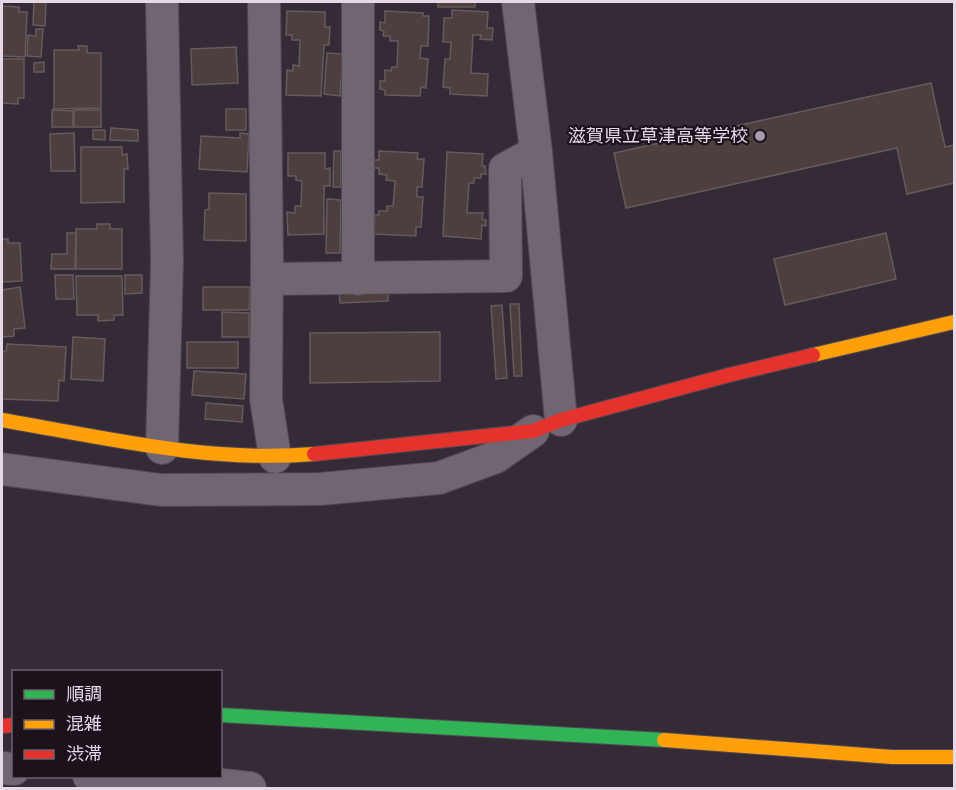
<svg xmlns="http://www.w3.org/2000/svg" width="956" height="790" font-family="'PT Serif','Noto Sans JP',serif">
<rect width="100%" height="100%" fill="#342b37"/>
<g fill="#4d3f3e" stroke="#645b5d" stroke-width="1.5">
<polygon points="34,2 46,2 45,26 33,25"/>
<rect x="438" y="2" width="37" height="5"/>
<polygon points="2,6 19,7 19,12 27,12 25,57 2,56"/>
<polygon points="452,10 488,12 487,28 493,28 492,40 480,39 481,35 473,35 471,73 488,74 487,96 450,94 450,88 443,87 445,59 450,59 451,42 443,42 444,18 452,18"/>
<polygon points="287,11 325,12 325,27 330,27 329,45 324,45 321,96 286,95 287,70 293,71 293,65 299,66 300,40 292,40 292,35 286,35"/>
<polygon points="385,11 423,13 423,16 429,16 428,46 421,46 420,58 428,59 426,88 421,87 420,96 385,95 385,90 380,89 380,81 385,81 385,70 391,71 392,67 397,67 398,41 390,41 390,36 383,36 384,31 380,30 380,22 385,23"/>
<polygon points="36,29 43,29 41,57 27,56 28,35 36,36"/>
<polygon points="78,46 87,46 87,53 101,53 101,108 54,109 54,50 79,50"/>
<polygon points="236,47 238,83 192,85 191,49"/>
<polygon points="327,53 343,54 340,96 324,94"/>
<polygon points="2,59 24,59 24,98 18,98 18,104 2,103"/>
<polygon points="44,62 44,72 34,72 34,63"/>
<polygon points="931,83 945,147 954,145 954,183 907,194 897,148 626,208 614,153"/>
<rect x="226" y="109" width="20" height="21"/>
<polygon points="52,110 73,111 73,127 52,127"/>
<rect x="74" y="110" width="27" height="17"/>
<polygon points="111,128 138,130 138,141 110,140"/>
<polygon points="93,130 105,130 105,140 93,139"/>
<polygon points="74,133 75,171 51,171 50,134"/>
<polygon points="240,133 249,134 247,172 199,169 201,136 240,138"/>
<polygon points="81,147 122,147 122,155 127,154 128,169 124,169 124,202 81,203"/>
<polygon points="334,151 341,151 341,187 333,187"/>
<polygon points="379,151 418,153 417,159 424,159 422,187 417,187 417,197 423,197 421,227 416,227 416,236 374,234 375,215 379,215 379,211 387,211 387,206 393,206 395,181 386,180 387,175 379,174 379,168 374,168 374,160 379,160"/>
<polygon points="447,152 483,154 482,166 485,166 486,174 481,174 481,178 474,178 474,183 469,183 467,213 483,213 482,219 486,220 486,226 482,225 481,239 443,236"/>
<polygon points="288,153 325,153 325,169 330,168 330,186 324,186 324,234 288,235 287,212 295,213 295,206 301,206 302,181 296,180 296,176 288,176"/>
<polygon points="209,193 246,194 246,241 204,240 205,210 209,209"/>
<polygon points="327,199 341,200 340,253 326,253"/>
<polygon points="97,224 110,224 110,229 122,229 122,269 76,269 76,229 97,229"/>
<polygon points="67,233 76,233 75,269 51,269 52,254 67,254"/>
<polygon points="886,233 896,279 785,305 774,259"/>
<polygon points="2,239 8,239 8,243 20,243 22,281 2,282"/>
<polygon points="55,275 73,275 74,299 56,299"/>
<polygon points="125,275 142,275 142,293 125,294"/>
<polygon points="76,276 122,276 123,315 114,315 114,320 98,321 98,315 77,315"/>
<polygon points="20,287 25,328 14,329 14,336 2,337 2,290"/>
<polygon points="203,287 250,287 249,310 203,310"/>
<polygon points="388,292 388,301 340,303 339,294"/>
<polygon points="510,304 519,304 522,376 514,376"/>
<polygon points="502,305 507,378 496,379 491,306"/>
<polygon points="222,312 249,313 249,337 222,337"/>
<polygon points="440,332 440,381 310,383 310,333"/>
<polygon points="73,337 105,339 103,381 71,379"/>
<rect x="187" y="342" width="51" height="26"/>
<polygon points="7,344 66,347 64,381 59,380 58,401 2,399 2,351 6,351"/>
<polygon points="194,371 246,374 244,399 192,395"/>
<polygon points="206,403 243,406 242,422 205,419"/>
</g>
<g fill="none" stroke-linecap="round" stroke-linejoin="round">
<defs>
<g id="street">
<polyline points="264,2 267,259 266,399 275,457"/>
<polyline points="358,2 358,279"/>
<polyline points="518,2 536,152 561,420"/>
<polyline points="267,279 506,276 505,169 536,152"/>
<polyline points="162,448 167,262 162,2"/>
<polyline points="2,469 161,490 320,489 439,478 496,457 533,431"/>
<polyline points="2,768 14,769"/>
<polyline points="89,776 204,783 250,788"/>
</g>
<polyline id="fast" points="220,715 664,740"/>
<g id="slow">
<polyline points="813,355 954,322"/>
<path d="M2,420C105,438 210,463 314,454"/>
<polyline points="664,740 892,757 954,757"/>
</g>
<g id="jam">
<polyline points="314,454 533,431 561,420 729,375 813,355"/>
<polyline points="2,726 14,725"/>
</g>
</defs>
<use href="#street" stroke="#504852" stroke-width="34"/>
<use href="#fast" stroke="#504852" stroke-width="16"/>
<use href="#slow" stroke="#504852" stroke-width="16"/>
<use href="#jam" stroke="#504852" stroke-width="16"/>
<use href="#street" stroke="#6f6671" stroke-width="32"/>
<use href="#fast" stroke="#30b455" stroke-width="14"/>
<use href="#slow" stroke="#ff9f0a" stroke-width="14"/>
<use href="#jam" stroke="#e5322d" stroke-width="14"/>
</g>
<circle fill="#a79caa" stroke="#1b121c" stroke-width="2" cx="760" cy="136" r="6"/>
<g text-anchor="middle" stroke-width="4.5" stroke-linejoin="round" paint-order="stroke">
<g font-size="18" fill="#e5d9e8" stroke="#1b121c" text-anchor="end">
<text x="748" y="142">滋賀県立草津高等学校</text>
</g>
</g>
<rect width="956" height="790" fill="none" stroke="#e5d9e8" stroke-width="6"/>
<rect x="12" y="670" width="210" height="108" fill="#1b121c" stroke="#6c626e" stroke-width="1.5"/>
<rect x="24" y="690" width="30" height="9" fill="#30b455" stroke="#6c626e" stroke-width="1.5"/>
<text x="66" y="700" font-size="18" fill="#e5d9e8">順調</text>
<rect x="24" y="720" width="30" height="9" fill="#ff9f0a" stroke="#6c626e" stroke-width="1.5"/>
<text x="66" y="730" font-size="18" fill="#e5d9e8">混雑</text>
<rect x="24" y="750" width="30" height="9" fill="#e5322d" stroke="#6c626e" stroke-width="1.5"/>
<text x="66" y="760" font-size="18" fill="#e5d9e8">渋滞</text>
</svg>
